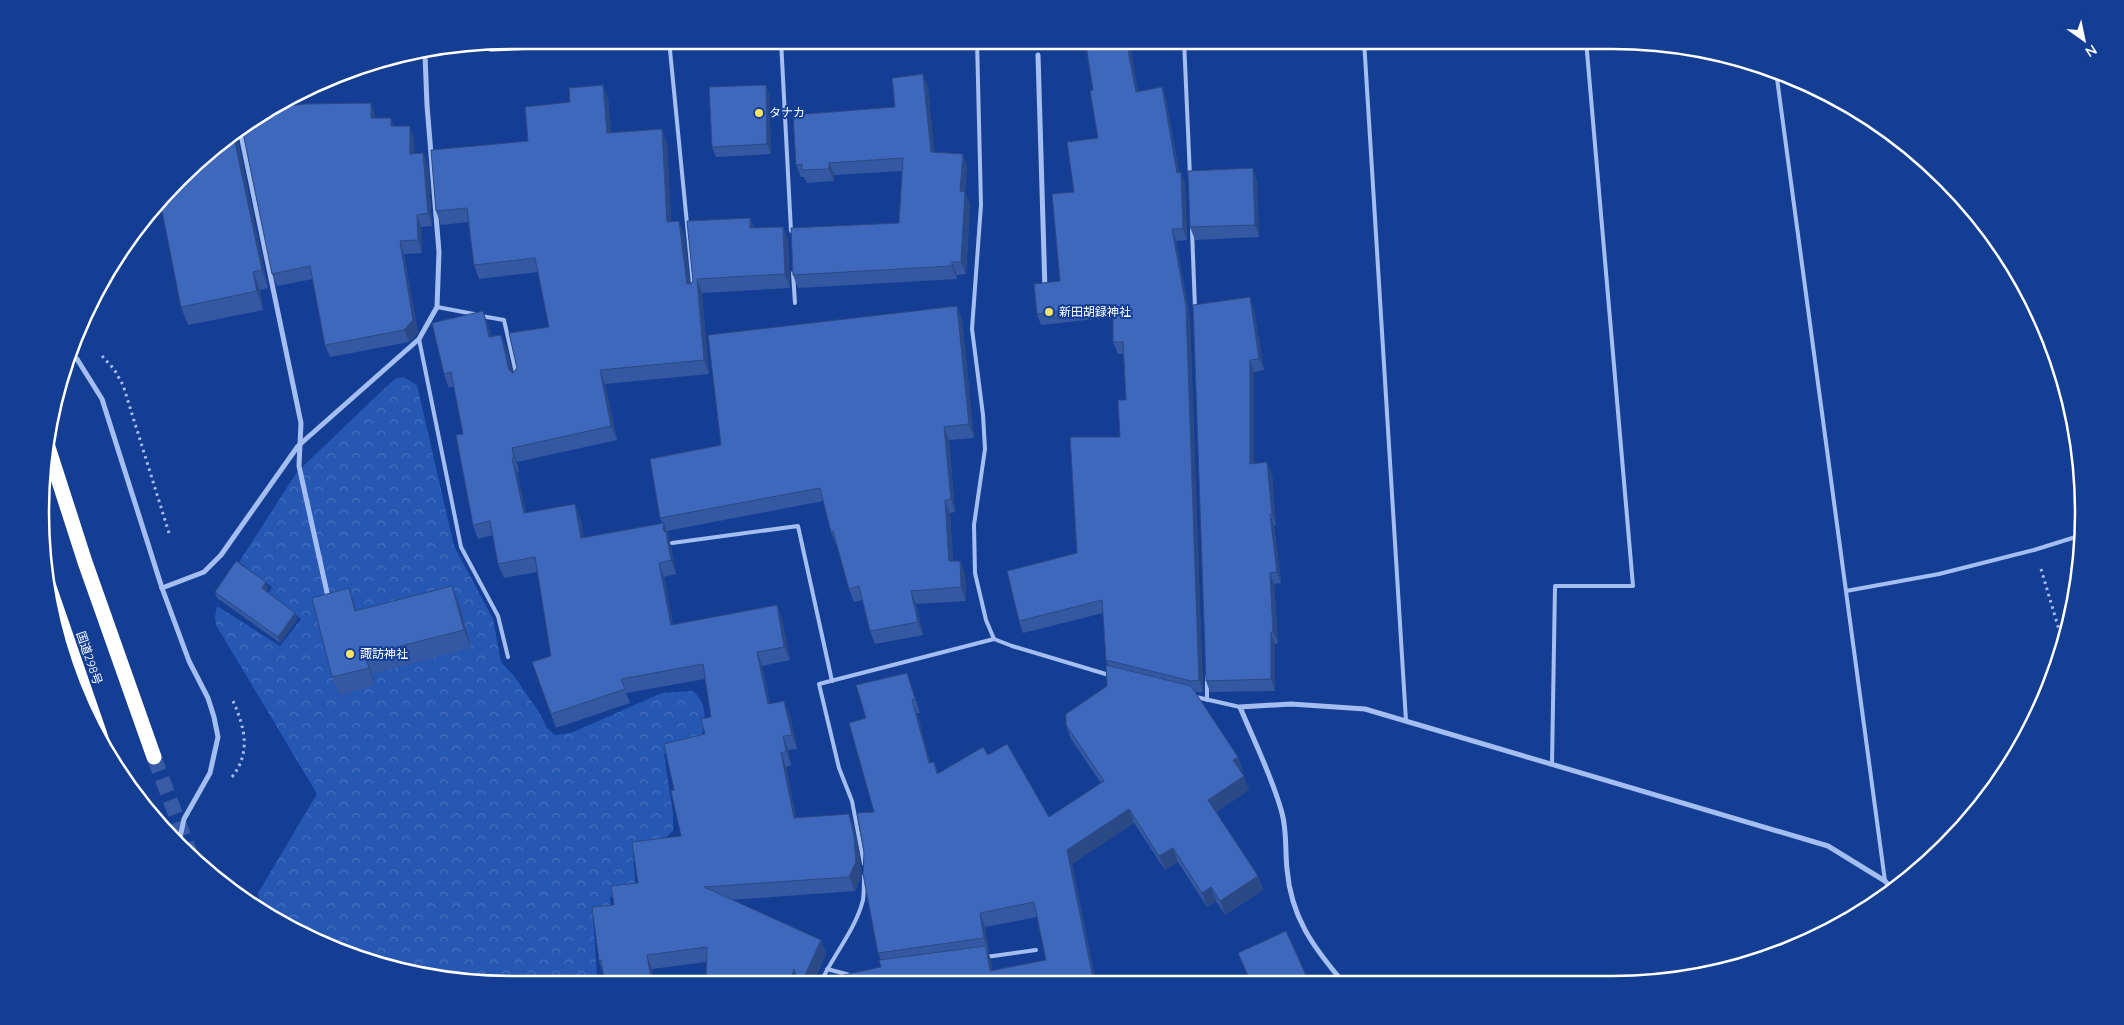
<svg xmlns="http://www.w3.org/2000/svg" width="2124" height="1025" font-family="Quicksand,'Noto Sans JP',sans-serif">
<defs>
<pattern id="forest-crowns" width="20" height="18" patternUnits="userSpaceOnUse" patternTransform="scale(1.25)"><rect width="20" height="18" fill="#2657b3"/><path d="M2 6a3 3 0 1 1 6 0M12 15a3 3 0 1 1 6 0" fill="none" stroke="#4770be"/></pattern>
</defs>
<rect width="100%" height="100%" fill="#143e94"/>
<path fill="url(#forest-crowns)" d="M403,377L417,385L454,546L493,619L501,662L514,676L539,712L547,728L555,735L571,733L662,693L693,691C708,705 705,716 702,736L679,750L664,754L673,813V831L662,841L633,854L636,892L610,897L611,912L593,917L597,977L596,985H512L420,976L331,949L262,912L258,893L317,794L216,625L215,617L217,606L280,646L301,619L268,594L272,587L239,562L297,472L386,387L395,379Z"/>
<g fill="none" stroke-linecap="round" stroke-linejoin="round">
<g stroke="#375ba4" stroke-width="15" stroke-dasharray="15 8" stroke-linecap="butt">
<polyline points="44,573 49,587"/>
<polyline points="154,757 192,858"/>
</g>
<g stroke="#a4bef2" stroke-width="3" stroke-dasharray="2.5 4" stroke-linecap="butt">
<polyline points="102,356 114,369 123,385 169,533"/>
<polyline points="2041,569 2063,643"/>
<path d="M232,777C251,753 245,728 233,701"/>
</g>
<g stroke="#a4bef2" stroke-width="4">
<polyline points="669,40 693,285"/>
<polyline points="781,40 791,231"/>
<polyline points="977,40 981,205 972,329 983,415 985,449 974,525 975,573 986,620 994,639 1012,646 1109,675"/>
<polyline points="1184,40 1190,176"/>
<polyline points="1364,40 1406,721"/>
<polyline points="1776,71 1885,881"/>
<polyline points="1192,230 1195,308"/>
<polyline points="793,273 795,303"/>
<polyline points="437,307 474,314"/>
<polyline points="481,316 504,320 516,373"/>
<polyline points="419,339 461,547 498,616 508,657"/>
<polyline points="672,543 798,526 832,681"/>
<polyline points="1846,591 1939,574 2034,550 2082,535"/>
<polyline points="1207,677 1207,700"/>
<polyline points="1196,697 1240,707"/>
<polyline points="1552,764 1555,586 1633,586 1586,40"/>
<polyline points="864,864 852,801 839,768 819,684 994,639"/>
<polyline points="986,957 1036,950"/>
<polyline points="827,969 850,975"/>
<path d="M820,984C833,955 855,931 863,900C864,893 864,884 864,876"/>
</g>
<g stroke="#a4bef2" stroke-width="5">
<polyline points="1038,55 1045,290"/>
<polyline points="240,130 301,423 299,466 328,597"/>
<polyline points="69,355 77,359 102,399 162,588 189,661 208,698 214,717 218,737 210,773 184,819 179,842 180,848"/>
<polyline points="162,588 204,572 221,555 298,446 419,339 437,307 439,252 427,105 425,55"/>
<path d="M1343,982C1313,947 1291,917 1287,869C1285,850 1287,831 1282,813C1272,776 1254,741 1240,707L1291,704L1365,709L1828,846L1885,881L1894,891"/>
</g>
<g stroke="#fff" stroke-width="15">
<polyline points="491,44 586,40"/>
<polyline points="48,447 85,562 154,757"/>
<polyline points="49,587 101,738"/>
</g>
</g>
<g fill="#3459a2" fill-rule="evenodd">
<path d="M1127,40L1131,51L1138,92L1162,87L1166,99L1179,172H1181L1185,184L1187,240L1176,241L1190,318L1203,692H1195L1238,757L1243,771L1241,772L1249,790L1216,812L1258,876L1263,890L1225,915L1216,901L1207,907L1178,862L1165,870L1134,823L1072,864L1096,983L706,984V962L652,969L602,970L599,961L614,905L638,883L681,836L674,790L705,734L711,717L705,679L626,693L630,703L556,728L532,662L551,656L538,572L504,578L498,564L493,535L478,539L473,525L463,434L454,386L449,388L444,374L483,311L488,325L491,336L501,335L507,349L512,372L513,373L549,327L538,272L479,279L474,265L468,222L441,225L436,211L528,141L570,102L603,85L608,99L611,132L667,143L671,222L684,235L690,284L750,218L754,228L783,227L788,241L790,288L702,293L709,374L605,384L617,440L517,462L519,471L517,472L526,513L580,518L584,538L663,524L660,518L721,445L962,319L974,438L949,440L955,512L950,513L953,561H960L965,574L966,601L916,604L923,635L875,644L870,631L862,600L854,602L849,589L837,545H836L831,532L823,501L667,531L669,537V541L671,547L676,574L664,577L673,625L777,605L782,619L790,660L762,666L770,704L790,715L797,749L788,750L791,765L786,767L796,818L849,814L854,828L859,850L861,876L855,891L731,900L821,940L826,954L814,981L881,967V960L878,953L874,812L866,718L912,687L920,713H917L930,763L934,762L938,773L988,755L1049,817L1101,783L1071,739L1066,725L1107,686L1108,666L1106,660L1103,613L1023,633L1019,621L1077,553L1120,437L1126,400L1124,354H1118L1113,342V317L1041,325L1037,314L1060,281L1074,192L1098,138L1093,90ZM1037,917L1046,960L992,970L991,960L988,953L989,952L985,927Z"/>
<polygon points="766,85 769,95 771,154 716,157 712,147"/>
<polygon points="928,87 934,152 967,167 965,192 970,205 966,274 957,275 957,279 798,288 793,275 899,223 902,171 834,175 834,181 807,183 804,177 801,177 796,165 895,107"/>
<polygon points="375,115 375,118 394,126 414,139 414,153 423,153 428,165 432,226 421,227 422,253 404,254 418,333 409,342 330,357 325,345 313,279 277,286 272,274"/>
<polygon points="237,137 268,288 260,290 263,310 188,325 181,307"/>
<polygon points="1253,168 1257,181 1259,237 1195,240 1190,227"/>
<polygon points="1254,309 1264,370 1254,372 1254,463 1272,474 1276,525 1274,525 1281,583 1274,584 1278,643 1275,644 1275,691 1210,692 1206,681"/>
<polygon points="268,589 266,592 295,613 297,620 280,643 217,598 215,592"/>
<polygon points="459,604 471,648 372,674 375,686 339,695 332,677 355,606 356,611"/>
<polygon points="1238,953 1309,982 1250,982"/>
</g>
<g fill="#2b4984">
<polygon points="1126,40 1131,51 1140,104 1136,92"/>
<polygon points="923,74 928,87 936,165 931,152"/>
<polygon points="603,85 608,99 612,147 607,133"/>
<polygon points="766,85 769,95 771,154 767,144"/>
<polygon points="1162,87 1166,99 1181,183 1181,172 1185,184 1187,240 1183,229 1177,173"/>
<polygon points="371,103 375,115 375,130 371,118"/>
<polygon points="391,118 396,130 391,126"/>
<polygon points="410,126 414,139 415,166 410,154"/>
<polygon points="662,129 667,143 672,236 667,222"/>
<polygon points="235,132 237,137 268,288 262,270 233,133"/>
<polygon points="423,153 428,165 432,226 428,213"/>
<polygon points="963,154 967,167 965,192 970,205 966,274 961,262 960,191"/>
<polygon points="829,163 834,175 834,181 829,169"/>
<polygon points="1253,168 1257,181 1259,237 1255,225"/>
<polygon points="417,215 421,227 422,253 418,240"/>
<polygon points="750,218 755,232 750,228"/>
<polygon points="679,221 684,235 692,298 687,284"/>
<polygon points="783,227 788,241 790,288 785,274"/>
<polygon points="1172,229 1176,241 1190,318 1203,692 1199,680"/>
<polygon points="400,241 404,254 418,333 409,342 404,330"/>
<polygon points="952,262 957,275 957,279 952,266"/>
<polygon points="253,272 260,290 263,310 257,291"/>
<polygon points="697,279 702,293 709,374 704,360"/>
<polygon points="1250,297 1254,309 1264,370 1259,359"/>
<polygon points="957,306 962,319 974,438 969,424"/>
<polygon points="483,311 488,325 494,351 489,337"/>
<polygon points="501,335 507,349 514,384 509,370"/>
<polygon points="1250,360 1254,372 1254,475 1250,464"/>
<polygon points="600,370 605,384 617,440 611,426"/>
<polygon points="944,427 949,440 955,512 951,499"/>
<polygon points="512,448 517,462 519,471 514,457"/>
<polygon points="512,458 517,472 529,527 524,513"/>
<polygon points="1267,462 1272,474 1276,525 1272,514"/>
<polygon points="945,500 950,513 954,574 949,561"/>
<polygon points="575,504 580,518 586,552 581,538"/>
<polygon points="1270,514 1274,525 1281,583 1277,572"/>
<polygon points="664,523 669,537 669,541 671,547 676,574 671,560 663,530"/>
<polygon points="960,561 965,574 966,601 961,587"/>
<polygon points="659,563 664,577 676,639 671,625"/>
<polygon points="1270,573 1274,584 1278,643 1273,632"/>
<polygon points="266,582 268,589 264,595 262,588"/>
<polygon points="452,586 459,604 471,648 464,630"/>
<polygon points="349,588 355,606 361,629 355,611"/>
<polygon points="911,591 916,604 923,635 918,622"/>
<polygon points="777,605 782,619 790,660 784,647"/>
<polygon points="295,613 297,620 280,643 278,637"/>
<polygon points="1271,632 1275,644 1275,691 1271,679"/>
<polygon points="757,652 762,666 773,718 768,704"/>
<polygon points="365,655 372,674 375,686 369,668"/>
<polygon points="907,673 912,687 920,713 915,699"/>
<polygon points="912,700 917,713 934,777 929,763"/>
<polygon points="784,701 790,715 797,749 792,735"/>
<polygon points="783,736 788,750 791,765 786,751"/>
<polygon points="781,753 786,767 799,832 794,818"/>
<polygon points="1238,757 1243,771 1239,774 1233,760"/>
<polygon points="1244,776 1249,790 1213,814 1208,800"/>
<polygon points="1129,809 1134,823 1072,864 1096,983 1094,983 1067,850"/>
<polygon points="849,814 854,828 859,850 861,876 855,891 849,877"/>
<polygon points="1173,848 1178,862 1165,870 1159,856"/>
<polygon points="1258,876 1263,890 1225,915 1220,901"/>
<polygon points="1211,887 1216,901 1207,907 1202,893"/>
<polygon points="980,913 985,927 989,952 984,938"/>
<polygon points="821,940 826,954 813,984 802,984"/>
<polygon points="986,946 991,960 994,983 990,971"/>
<polygon points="647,955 652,969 654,984 652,984"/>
<polygon points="794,969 799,984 790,984"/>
</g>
<g fill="#3d68bc" stroke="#2b4984">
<polygon points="1123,40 1126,40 1136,92 1162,87 1177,173 1181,172 1183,229 1172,229 1186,306 1199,680 1191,681 1106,660 1102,600 1019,621 1007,571 1077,553 1070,437 1120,437 1118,400 1126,400 1123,342 1113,342 1113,305 1037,314 1034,284 1060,281 1052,194 1074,192 1067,142 1098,138 1090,91 1093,90 1086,46"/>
<polygon points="923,74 931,152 963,154 960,191 965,192 961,262 952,262 952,266 793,275 791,228 899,223 903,158 829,163 829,169 802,170 802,164 796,165 793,115 895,107 892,78"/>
<polygon points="603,85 607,133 662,129 667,222 679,221 687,284 691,284 693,281 687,221 750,218 750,228 783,227 785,274 697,279 704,360 600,370 611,426 512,448 514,457 512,458 524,513 575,504 581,538 664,523 663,530 666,533 671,560 659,563 671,625 777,605 784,647 757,652 768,704 784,701 792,735 783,736 786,751 781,753 794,818 849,814 854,836 856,862 849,877 704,887 821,940 801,984 881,967 879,960 986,946 990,971 1046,960 1034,902 980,913 984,938 878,953 863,874 864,852 857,813 874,812 849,723 866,718 856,685 907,673 915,699 912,700 929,763 934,762 937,774 983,747 988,755 1007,744 1049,817 1104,781 1066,725 1066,714 1107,686 1106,665 1191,686 1238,757 1233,760 1244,776 1208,800 1258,876 1220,901 1211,887 1202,893 1173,848 1159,856 1129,809 1067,850 1094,983 798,984 794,969 790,984 706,984 707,947 647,955 652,984 605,985 601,960 599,961 592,907 614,905 611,886 638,883 632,842 681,836 671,791 674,790 664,744 705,734 701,719 711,717 703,664 621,679 625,689 551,714 532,662 551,656 535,557 498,564 490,521 473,525 456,435 463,434 451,372 444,374 432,323 483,311 489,337 501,335 509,370 513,373 517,368 509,333 549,327 535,258 474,265 467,208 436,211 431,150 528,141 525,107 570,102 569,88"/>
<polygon points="766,85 767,144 712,147 709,87"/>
<polygon points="371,103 371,118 391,118 391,126 410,126 410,154 423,153 428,213 417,215 418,240 400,241 413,320 404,330 325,345 310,266 272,274 242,128 260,119 266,118 266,116 281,107 305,104"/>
<polygon points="233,133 262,270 253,272 257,291 181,307 161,206 225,138"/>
<polygon points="1253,168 1255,225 1190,227 1188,171"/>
<polygon points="1250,297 1259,359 1250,360 1250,464 1267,462 1272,514 1270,514 1277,572 1270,573 1273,632 1271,632 1271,679 1206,681 1193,305"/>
<polygon points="957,306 969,424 944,427 951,499 945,500 949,561 960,561 961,587 911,591 918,622 870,631 859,586 849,589 833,531 831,532 820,488 660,518 650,459 721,445 708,335"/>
<polygon points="236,561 266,582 262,588 295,613 278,637 215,592"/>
<polygon points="452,586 464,630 365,655 369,668 332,677 312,598 349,588 355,611"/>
<polygon points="1286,931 1309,982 1251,982 1238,953"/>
</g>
<g fill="#ffe464" stroke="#143e94" stroke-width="2">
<circle cx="759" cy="113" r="5"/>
<circle cx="1049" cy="312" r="5"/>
<circle cx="350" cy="654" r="5"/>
</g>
<g text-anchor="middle" stroke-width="4" stroke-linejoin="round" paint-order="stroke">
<g font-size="12" fill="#fff" stroke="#143e94" text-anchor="start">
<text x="769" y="117">タナカ</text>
<text x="1059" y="316">新田胡録神社</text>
<text x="360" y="658">諏訪神社</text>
</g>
<g font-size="12" fill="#fff" stroke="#143e94">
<text transform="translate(89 658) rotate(71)" y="4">国道298号</text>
</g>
</g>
<path d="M0 0H2124V1025H0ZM512 49H1612A463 463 0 0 1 2075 512V513A463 463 0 0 1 1612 976H512A463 463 0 0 1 49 513V512A463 463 0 0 1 512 49Z" fill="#143e94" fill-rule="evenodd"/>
<path fill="none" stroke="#fff" stroke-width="2.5" d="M512 49H1612A463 463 0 0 1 2075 512V513A463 463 0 0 1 1612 976H512A463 463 0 0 1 49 513V512A463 463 0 0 1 512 49Z"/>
<g transform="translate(2084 40) rotate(147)" stroke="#143e94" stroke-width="4" paint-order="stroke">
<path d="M0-4L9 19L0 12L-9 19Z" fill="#ffffff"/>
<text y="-8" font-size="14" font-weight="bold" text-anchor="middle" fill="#ffffff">N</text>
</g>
</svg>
